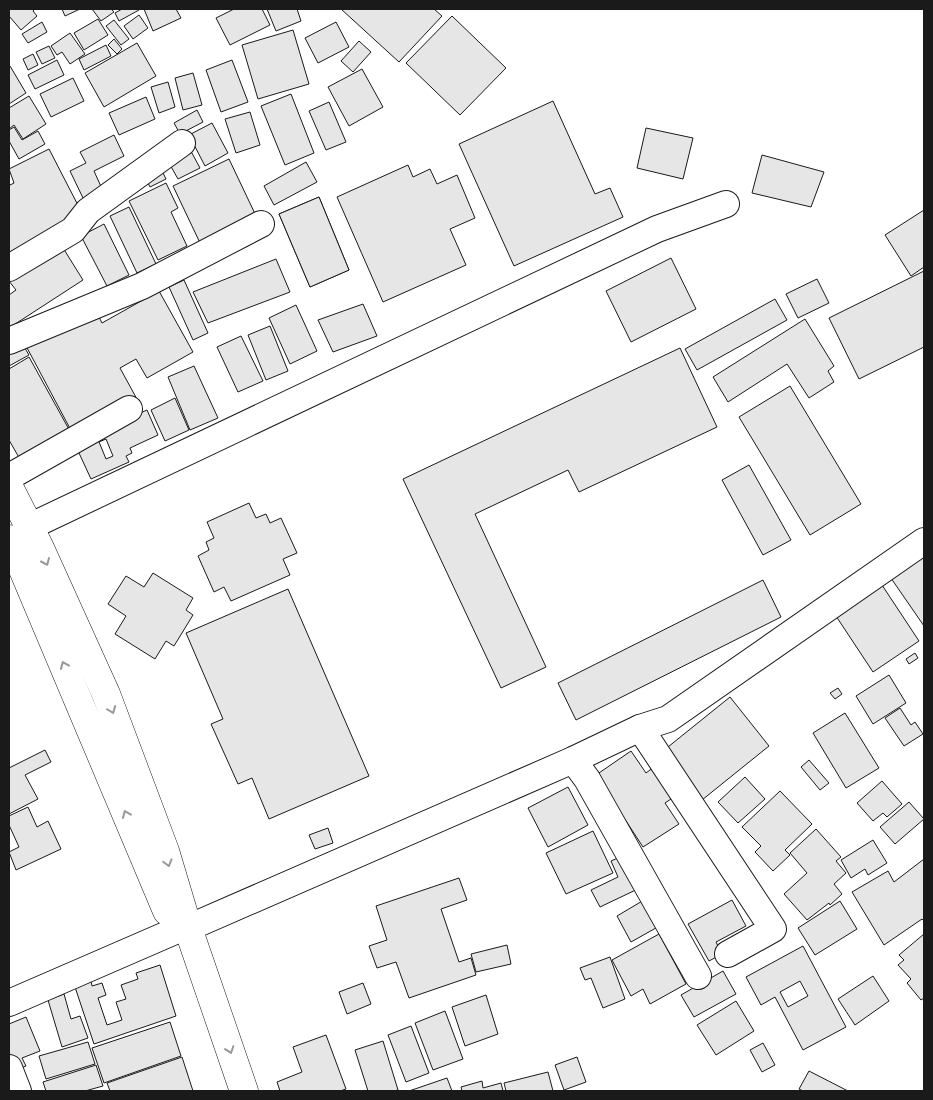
<svg xmlns="http://www.w3.org/2000/svg" width="933" height="1100" font-family="Helvetica,sans-serif">
<rect width="100%" height="100%" fill="#fff"/>
<g fill="#e6e6e6" stroke="#1a1a1a" fill-rule="evenodd">
<polygon points="9,9 35,9 33,11 37,16 21,30 9,16"/>
<polygon points="62,9 80,9 65,16"/>
<polygon points="92,9 111,9 114,12 101,21"/>
<polygon points="122,9 139,9 139,10 119,21 115,13"/>
<polygon points="144,9 176,9 181,18 153,31"/>
<polygon points="234,9 262,9 270,25 230,45 216,18"/>
<polygon points="267,9 297,9 301,21 276,31"/>
<polygon points="341,9 434,9 442,16 399,62"/>
<polygon points="139,15 148,28 133,39 124,26"/>
<polygon points="452,16 506,68 460,115 406,63"/>
<polygon points="98,19 108,35 84,50 74,33"/>
<polygon points="114,20 129,39 121,45 106,26"/>
<polygon points="42,22 47,32 28,43 22,34"/>
<polygon points="336,22 349,47 318,63 305,38"/>
<polygon points="293,30 309,84 258,99 242,45"/>
<polygon points="70,33 85,54 70,64 62,52 57,55 51,46"/>
<polygon points="114,39 122,49 117,54 108,45"/>
<polygon points="359,41 371,52 353,72 341,61"/>
<polygon points="137,43 156,76 104,107 85,73"/>
<polygon points="106,45 111,56 84,70 79,59"/>
<polygon points="49,46 55,58 42,64 36,52"/>
<polygon points="33,54 38,65 28,70 23,59"/>
<polygon points="57,60 64,75 35,89 28,75"/>
<polygon points="232,60 248,102 221,112 206,70"/>
<polygon points="10,66 26,93 9,104 9,67"/>
<polygon points="362,69 383,107 349,126 328,87"/>
<polygon points="193,73 202,105 183,110 175,78"/>
<polygon points="73,78 84,101 51,117 40,94"/>
<polygon points="168,82 175,107 159,113 151,87"/>
<polygon points="291,94 314,153 285,165 261,106"/>
<polygon points="29,96 46,124 23,139 14,125 9,129 9,108"/>
<polygon points="146,97 155,119 119,135 109,113"/>
<polygon points="553,101 595,194 610,188 623,217 514,266 459,144"/>
<polygon points="329,102 346,142 326,150 309,111"/>
<polygon points="197,110 203,122 180,134 174,123"/>
<polygon points="250,112 260,145 236,153 225,119"/>
<polygon points="212,123 228,153 205,166 189,135"/>
<polygon points="14,127 22,140 38,131 45,144 19,159 9,141 9,130"/>
<polygon points="646,128 693,138 683,179 637,168"/>
<polygon points="114,135 124,156 94,171 103,191 84,200 70,171 86,163 80,152"/>
<polygon points="186,142 200,168 178,179 164,154"/>
<polygon points="49,149 82,213 9,257 9,182 10,185 14,183 9,169"/>
<polygon points="762,155 824,172 811,207 752,193"/>
<polygon points="155,157 166,179 150,187 139,165"/>
<polygon points="229,159 257,218 201,245 173,186"/>
<polygon points="306,162 317,182 274,205 264,186"/>
<polygon points="408,165 413,177 430,169 437,184 457,175 475,218 450,229 466,265 383,302 337,197"/>
<polygon points="166,183 178,208 171,212 187,246 158,260 129,201"/>
<polygon points="319,197 349,270 310,287 279,214"/>
<polygon points="319,197 349,270 310,287 279,214"/>
<polygon points="129,207 156,264 137,273 110,216"/>
<polygon points="924,210 924,267 911,276 885,235"/>
<polygon points="104,224 129,275 107,286 81,236"/>
<polygon points="60,243 83,280 9,328 9,295 16,290 9,281"/>
<polygon points="671,258 696,309 631,342 606,291"/>
<polygon points="276,259 290,292 208,323 193,292"/>
<polygon points="924,271 924,347 859,379 829,318"/>
<polygon points="817,279 829,303 798,318 786,294"/>
<polygon points="184,280 208,333 193,340 169,287"/>
<polygon points="159,291 193,352 147,378 136,359 120,368 138,401 74,436 17,329 91,301 102,323"/>
<polygon points="775,299 787,320 697,370 685,349"/>
<polygon points="363,304 377,336 333,352 318,320"/>
<polygon points="296,305 317,351 290,364 269,318"/>
<polygon points="805,319 834,366 828,371 834,382 809,398 787,364 728,402 713,377"/>
<polygon points="270,326 288,371 266,380 248,335"/>
<polygon points="13,328 29,355 9,366 9,330"/>
<polygon points="241,336 263,381 238,392 217,347"/>
<polygon points="680,348 717,427 579,492 568,470 475,514 546,667 501,688 403,479"/>
<polygon points="29,357 71,433 21,461 9,440 9,369"/>
<polygon points="194,366 218,418 190,430 168,377"/>
<polygon points="790,386 861,504 810,535 739,417"/>
<polygon points="175,398 189,430 165,441 151,410"/>
<path d="M147,410L158,435L130,448L132,453L126,456L129,462L91,479L73,440L93,434ZM106,439L113,456L106,459L99,442Z"/>
<polygon points="749,465 791,540 763,555 722,480"/>
<polygon points="249,503 256,518 266,514 270,523 281,518 297,553 283,559 290,575 231,601 224,587 214,592 198,556 209,550 206,542 214,538 207,522"/>
<polygon points="924,541 924,626 884,568"/>
<polygon points="153,573 193,598 186,610 193,615 174,646 166,641 155,659 115,634 126,616 108,604 126,576 144,587"/>
<polygon points="878,579 919,641 873,672 832,610"/>
<polygon points="763,580 781,617 576,720 558,683"/>
<polygon points="288,589 369,776 269,819 252,778 238,784 211,724 223,719 186,633"/>
<polygon points="915,653 918,658 909,664 906,659"/>
<polygon points="889,675 906,703 873,724 856,696"/>
<polygon points="838,688 842,694 835,699 830,693"/>
<polygon points="730,697 769,746 702,800 663,751"/>
<polygon points="900,708 911,725 915,722 923,734 904,746 885,718"/>
<polygon points="845,713 879,768 846,788 813,733"/>
<polygon points="45,750 51,762 25,775 38,799 9,814 9,768"/>
<polygon points="631,751 646,773 654,767 674,797 665,803 679,824 643,847 596,775"/>
<polygon points="809,760 829,783 820,790 801,767"/>
<polygon points="745,777 765,799 738,823 718,802"/>
<polygon points="882,781 902,804 887,817 883,813 873,821 857,803"/>
<polygon points="568,787 588,825 548,847 528,808"/>
<polygon points="780,791 812,824 785,850 790,855 773,871 755,852 761,846 742,827"/>
<polygon points="909,802 924,819 895,844 880,827"/>
<polygon points="28,807 37,827 48,821 61,849 16,870 9,852 19,847 9,825 9,816"/>
<polygon points="328,828 333,843 315,849 309,835"/>
<polygon points="816,829 841,857 836,861 846,873 834,884 842,894 830,905 829,903 807,920 784,894 807,873 790,853"/>
<polygon points="593,831 613,873 566,894 546,853"/>
<polygon points="873,840 887,863 868,875 865,869 851,878 841,860"/>
<polygon points="627,854 642,887 600,907 591,890 618,877 611,861"/>
<polygon points="924,859 924,921 922,919 884,945 852,892 888,871 894,882"/>
<polygon points="459,878 467,900 441,909 459,962 471,958 476,975 409,998 396,962 377,968 369,946 387,940 376,906"/>
<polygon points="649,897 663,924 631,942 617,916"/>
<polygon points="732,900 746,926 716,942 722,954 709,961 688,924"/>
<polygon points="840,901 857,929 815,955 798,928"/>
<polygon points="659,934 686,984 650,1004 643,989 631,996 612,960"/>
<polygon points="924,934 924,998 921,1000 907,983 911,979 898,965 904,960 899,955"/>
<polygon points="507,945 511,964 476,972 471,954"/>
<path d="M803,946L846,1027L803,1050L775,997L761,1005L746,977ZM800,981L808,996L788,1007L780,992Z"/>
<polygon points="610,957 625,999 603,1008 591,978 585,980 580,968"/>
<polygon points="160,965 176,1016 94,1044 75,987 91,981 92,986 102,983 106,995 98,998 107,1025 122,1020 116,1002 126,999 121,985 138,979 136,973"/>
<polygon points="723,971 736,994 694,1017 681,995"/>
<polygon points="873,976 889,1001 855,1025 838,999"/>
<polygon points="363,983 371,1004 347,1014 339,992"/>
<polygon points="64,994 71,1019 80,1016 88,1038 62,1047 48,1000"/>
<polygon points="486,995 498,1034 465,1046 452,1007"/>
<polygon points="736,1001 754,1031 716,1055 697,1025"/>
<polygon points="445,1011 463,1059 433,1070 415,1023"/>
<polygon points="26,1017 40,1051 22,1058 26,1066 16,1070 9,1052 9,1024"/>
<polygon points="170,1022 181,1056 104,1083 92,1048"/>
<polygon points="411,1026 429,1073 406,1082 388,1035"/>
<polygon points="326,1035 346,1089 340,1091 280,1091 277,1082 302,1072 293,1047"/>
<polygon points="383,1041 398,1090 393,1091 368,1091 355,1050"/>
<polygon points="88,1042 95,1064 46,1079 39,1056"/>
<polygon points="763,1043 775,1065 762,1072 750,1050"/>
<polygon points="182,1057 193,1091 110,1091 107,1083"/>
<polygon points="577,1057 586,1082 564,1090 555,1065"/>
<polygon points="96,1065 103,1086 85,1091 46,1091 43,1082"/>
<polygon points="809,1071 848,1091 803,1091 799,1089"/>
<polygon points="548,1072 553,1091 506,1091 504,1083"/>
<polygon points="447,1078 452,1091 409,1091"/>
<polygon points="482,1081 483,1088 501,1083 503,1091 462,1091 461,1087"/>
</g>
<g fill="none" stroke-linecap="round" stroke-linejoin="round">
<defs>
<g id="minor">
<polyline points="9,268 73,230 88,211 182,143"/>
<polyline points="9,341 142,286 261,224"/>
<polyline points="9,477 129,409"/>
<polyline points="29,527 657,229 726,204"/>
<polyline points="640,728 773,929 728,954"/>
<polyline points="573,760 587,779 698,976"/>
<polyline points="9,1003 175,931 188,928 573,760 640,728 668,719 924,541"/>
<polyline points="9,1068 18,1091"/>
</g>
<g id="major">
<polyline points="9,487 39,546 106,694 165,851 188,928 244,1091"/>
<polyline points="9,539 19,560 167,911"/>
</g>
</defs>
<use href="#minor" stroke="#1a1a1a" stroke-width="28"/>
<use href="#major" stroke="#1a1a1a" stroke-width="29"/>
<use href="#minor" stroke="#fff" stroke-width="26"/>
<use href="#major" stroke="#fff" stroke-width="28"/>
</g>
<defs><path id="oneway-chevron" d="M-2-3.5L2.5 0L-2 3.5" fill="none" stroke-width="1.6" stroke-linecap="round" stroke-linejoin="round" transform="scale(1.25)"/></defs>
<g stroke="#989898">
<use href="#oneway-chevron" transform="translate(46 562) rotate(66)"/>
<use href="#oneway-chevron" transform="translate(64 665) rotate(-113)"/>
<use href="#oneway-chevron" transform="translate(112 710) rotate(69)"/>
<use href="#oneway-chevron" transform="translate(126 814) rotate(-113)"/>
<use href="#oneway-chevron" transform="translate(168 863) rotate(74)"/>
<use href="#oneway-chevron" transform="translate(230 1050) rotate(71)"/>
</g>
<rect width="933" height="1100" fill="none" stroke="#1a1a1a" stroke-width="20"/>
</svg>
